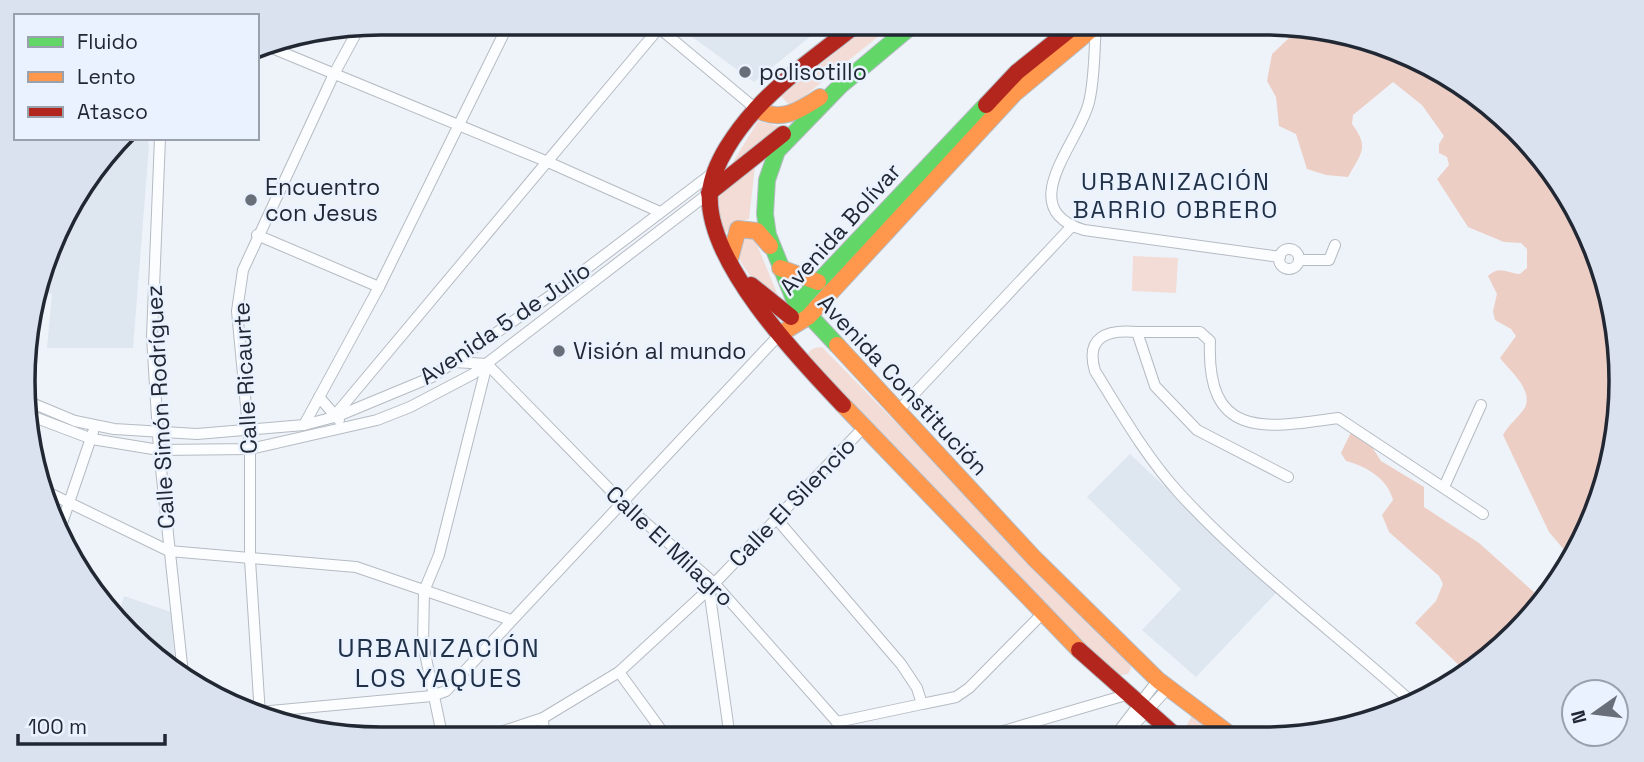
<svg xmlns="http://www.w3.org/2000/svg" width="1644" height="762" font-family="'Space Grotesk',sans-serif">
<rect width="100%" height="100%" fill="#eef3f9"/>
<g fill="#dee6f0">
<polygon points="673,23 827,23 754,82"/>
<polygon points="123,138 148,138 149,146 133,348 47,348 52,294 37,291 71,202"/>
<polygon points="1130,454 1277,592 1196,677 1142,630 1181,589 1087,497"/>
<polygon points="124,596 171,612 175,669 144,650 118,617"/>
</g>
<g fill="#f3dcd6">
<polygon points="872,23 895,23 791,107 781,96"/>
<polygon points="758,121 782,127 730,167"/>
<polygon points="752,165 755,167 749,219 737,222 724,234 712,204"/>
<path d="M741,235H753L782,305C761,291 745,273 735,250Z"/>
<polygon points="1133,256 1178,258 1176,293 1132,291"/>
<path d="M822,347L1127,658L1131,668L1128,674L1115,676L806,361C808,350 811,348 822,347Z"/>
<polygon points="1193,714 1221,736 1192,737 1184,730"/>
</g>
<g fill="#eccec5">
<path d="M1310,32L1400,50L1516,127L1594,244L1621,381L1594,518L1571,558L1549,532L1503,435C1509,424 1517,419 1524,409C1535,391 1510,371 1500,358L1516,336L1511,329L1495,320L1493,311L1497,294L1488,276C1500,265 1506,273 1520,274L1527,268V249L1521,243L1504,242L1468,227L1437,179L1449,165L1447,157L1439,153V144L1444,136L1422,105L1393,82L1353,115L1352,124C1370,148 1361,153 1348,177L1326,175L1307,169L1296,134L1279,126L1276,97L1267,81L1272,54L1289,38Z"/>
<path d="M1351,432L1368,441L1381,461L1424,487V507L1479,543L1545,602L1481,665L1467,673L1415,623L1436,601L1443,584L1439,576L1389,532L1382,515L1393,500C1388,479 1366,466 1346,461L1341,453Z"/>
</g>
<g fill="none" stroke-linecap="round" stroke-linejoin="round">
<defs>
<g id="street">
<polyline points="653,23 756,109"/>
<path d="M1096,25C1094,50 1095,78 1089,102C1080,142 1012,208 1084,230L1280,257"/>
<polyline points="262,44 548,162 660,212"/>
<polyline points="160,138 152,337 159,450 183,674"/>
<polyline points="257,235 379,287"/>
<circle cx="1289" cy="259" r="10"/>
<polyline points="1299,260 1329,260 1335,245"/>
<path d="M1137,332H1200L1210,341C1206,439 1263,429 1338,418L1483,514"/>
<polyline points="454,362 487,364"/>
<polyline points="487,364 621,501 714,583 837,722 841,738"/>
<polyline points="319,397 339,420"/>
<polyline points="27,401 75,421 114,429 197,434 304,425 338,416 432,377 557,291 714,172"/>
<polyline points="898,411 1072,226"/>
<polyline points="26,414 92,439 159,450 250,449 377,420 410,407 473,374 709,193"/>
<polyline points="336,414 659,28"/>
<polyline points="304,425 379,287 509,23"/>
<path d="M1288,477L1197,430L1155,386L1137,332C1107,329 1085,337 1095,371C1121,413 1146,457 1180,494C1251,571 1337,634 1414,704"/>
<polyline points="1444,487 1481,405"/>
<polyline points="47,492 169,551 356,567 511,620"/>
<polyline points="775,517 901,664 917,688 922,704 956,697 969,688 1043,613"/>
<polyline points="60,529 93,432"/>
<polyline points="709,589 730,738"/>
<polyline points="619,672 667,738"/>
<polyline points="248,713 432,696 446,691 780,334"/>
<polyline points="260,715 250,560 250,449 237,311 243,270 334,74 360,26"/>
<polyline points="543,718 544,739"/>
<polyline points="837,722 922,704"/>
<polyline points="983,737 1126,695"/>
<polyline points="1114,737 1158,680"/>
<polyline points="1123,737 1168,688"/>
<polyline points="443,739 423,644 424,591 439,555 487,364"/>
<polyline points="479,739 543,718 619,672 709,589 865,426"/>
</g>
<g id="fast">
<polyline points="793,314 805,296 986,105"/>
<polyline points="837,345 794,299 768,235 765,214 767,180 777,151 841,85 915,23"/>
</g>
<g id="slow">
<path d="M756,109C780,123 799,111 820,97"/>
<polyline points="730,259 738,229 757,231 770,246"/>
<polyline points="780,268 818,282"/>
<polyline points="780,334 808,317 1015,93 1099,23"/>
<polyline points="837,345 1034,558 1158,680 1232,736"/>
<polyline points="843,405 1079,650"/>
</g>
<g id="jam">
<polyline points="986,105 1017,72 1078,23"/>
<polyline points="709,193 783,134"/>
<polyline points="751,285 791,317"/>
<path d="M843,405C799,359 704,260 710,192C713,163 737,130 756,109C786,76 824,51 858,23"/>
<polyline points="1079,650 1177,737"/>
</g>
</defs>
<use href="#street" stroke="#b5bbc3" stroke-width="12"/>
<use href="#fast" stroke="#b5bbc3" stroke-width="18"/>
<use href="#slow" stroke="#b5bbc3" stroke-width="18"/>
<use href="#jam" stroke="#b5bbc3" stroke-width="18"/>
<use href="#street" stroke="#fcfdfe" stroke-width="10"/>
<use href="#fast" stroke="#63d668" stroke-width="16"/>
<use href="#slow" stroke="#ff974d" stroke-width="16"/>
<use href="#jam" stroke="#b3261e" stroke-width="16"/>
</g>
<g fill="#696f78" stroke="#e9f2fe" stroke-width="2.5">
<circle cx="745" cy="72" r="7"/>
<circle cx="251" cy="200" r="7"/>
<circle cx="559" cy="351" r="7"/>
</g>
<g text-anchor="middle" stroke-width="5" stroke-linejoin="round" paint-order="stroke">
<g font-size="23" fill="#212833" stroke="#e9f2fe" text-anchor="start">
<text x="759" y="80">polisotillo</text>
<text x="265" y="195">Encuentro<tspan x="265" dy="26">con Jesus</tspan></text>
<text x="573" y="359">Visión al mundo</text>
</g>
<g font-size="23" fill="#212833" stroke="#e9f2fe">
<text transform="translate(840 229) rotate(-48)" y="8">Avenida Bolívar</text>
<text transform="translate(505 323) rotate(-34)" y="8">Avenida 5 de Julio</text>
<text transform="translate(245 378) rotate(-93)" y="8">Calle Ricaurte</text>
<text transform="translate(903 385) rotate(47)" y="8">Avenida Constitución</text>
<text transform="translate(160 407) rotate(-93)" y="8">Calle Simón Rodríguez</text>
<text transform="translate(792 502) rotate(-46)" y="8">Calle El Silencio</text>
<text transform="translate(670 546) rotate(43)" y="8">Calle El Milagro</text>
</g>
<g font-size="24" letter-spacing="2" fill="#213148" stroke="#e9f2fe">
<text x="1176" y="190">URBANIZACIÓN<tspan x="1176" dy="28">BARRIO OBRERO</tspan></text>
</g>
<g font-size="26" letter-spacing="2" fill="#213148" stroke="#e9f2fe">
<text x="439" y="657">URBANIZACIÓN<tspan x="439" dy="30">LOS YAQUES</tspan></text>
</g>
</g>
<path d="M0 0H1644V762H0ZM381 35H1263A346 346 0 0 1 1609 381V381A346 346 0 0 1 1263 727H381A346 346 0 0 1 35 381V381A346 346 0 0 1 381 35Z" fill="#d9e2ee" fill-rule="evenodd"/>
<path fill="none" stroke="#212833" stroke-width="3.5" d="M381 35H1263A346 346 0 0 1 1609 381V381A346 346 0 0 1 1263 727H381A346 346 0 0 1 35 381V381A346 346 0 0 1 381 35Z"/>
<rect x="14" y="14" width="245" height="126" fill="#e9f2fe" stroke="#99a1ad" stroke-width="2"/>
<rect x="28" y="37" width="35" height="10" fill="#63d668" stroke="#99a1ad" stroke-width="2"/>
<text x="77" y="49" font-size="21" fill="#212833">Fluido</text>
<rect x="28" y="72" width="35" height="10" fill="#ff974d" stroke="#99a1ad" stroke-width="2"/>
<text x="77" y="84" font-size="21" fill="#212833">Lento</text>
<rect x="28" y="107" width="35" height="10" fill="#b3261e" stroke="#99a1ad" stroke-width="2"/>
<text x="77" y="119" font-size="21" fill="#212833">Atasco</text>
<g transform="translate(1595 713) rotate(256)"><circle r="33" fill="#e9f2fe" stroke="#99a1ad" stroke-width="2"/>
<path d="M0-5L12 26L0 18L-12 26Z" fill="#696f78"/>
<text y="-10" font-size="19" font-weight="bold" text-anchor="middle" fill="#212833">N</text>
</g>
<path d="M18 734v10h147v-10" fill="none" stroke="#212833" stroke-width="3.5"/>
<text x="28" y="734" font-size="21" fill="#212833" stroke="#e9f2fe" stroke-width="5" paint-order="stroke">100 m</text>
</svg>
